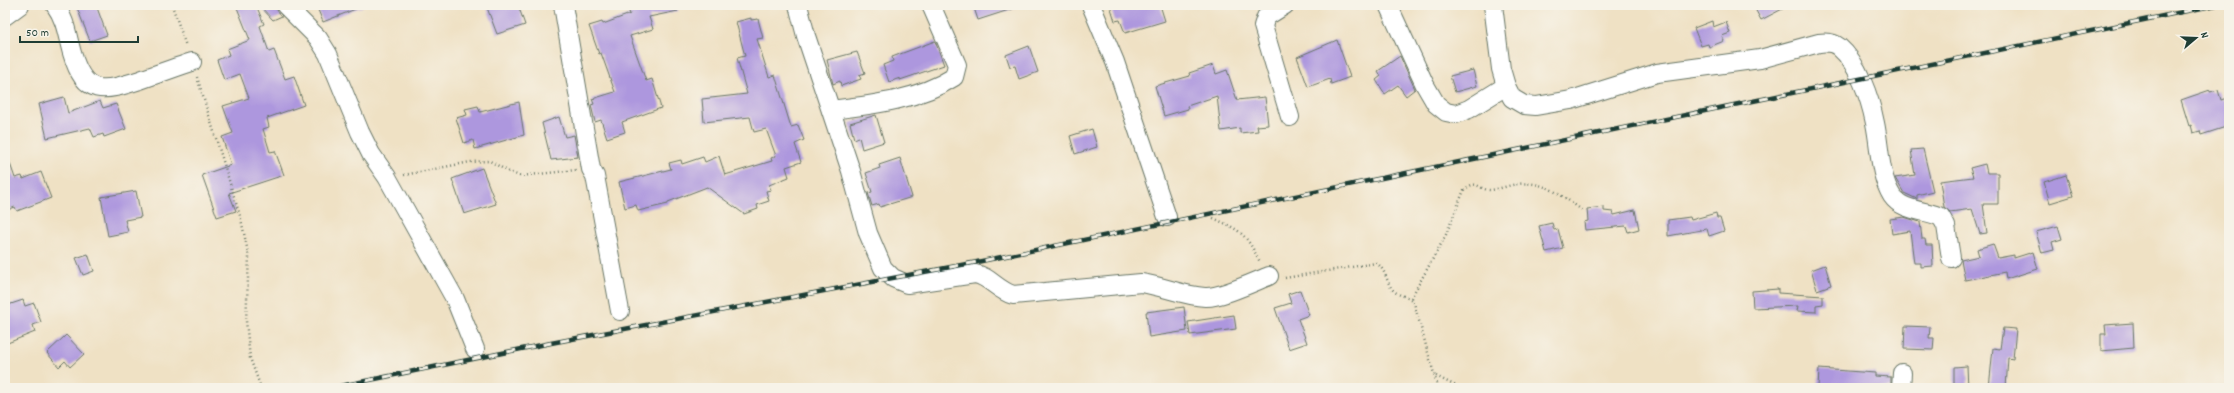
<svg xmlns="http://www.w3.org/2000/svg" width="2234" height="393" font-family="Dekko,sans-serif">
<rect width="100%" height="100%" fill="#f7f3e8"/>
<filter id="ink" filterUnits="userSpaceOnUse"><feTurbulence type="fractalNoise" baseFrequency=".025" numOctaves="2"/><feDisplacementMap in="SourceGraphic" scale="8" xChannelSelector="R" yChannelSelector="G"/><feConvolveMatrix kernelMatrix="1 2 1 2 8 2 1 2 1" color-interpolation-filters="sRGB"/></filter>
<filter id="wash" filterUnits="userSpaceOnUse"><feTurbulence type="fractalNoise" baseFrequency=".012" numOctaves="4" result="noise"/><feDisplacementMap in="SourceGraphic" scale="16" xChannelSelector="R" yChannelSelector="G"/><feGaussianBlur stdDeviation="0.9" result="paint"/><feColorMatrix in="noise" values="0 0 0 0 0 0 0 0 0 0 0 0 0 0 0 0 0 1.4 0 .05"/><feComposite in="paint" operator="in"/></filter>
<g filter="url(#wash)">
<rect width="100%" height="100%" fill="#efe1c4"/>
<g id="blocks">
<g fill="#ad97de">
<polygon points="76,5 96,5 107,35 90,41"/>
<polygon points="236,5 256,5 264,24 260,26 269,52 274,50 285,79 294,76 304,105 267,118 269,127 263,129 270,152 275,151 284,175 229,193 236,211 217,217 202,175 231,165 222,137 233,133 223,106 249,98 240,74 224,80 217,60 229,55 227,49 250,40"/>
<polygon points="259,5 275,5 282,16 273,20"/>
<polygon points="316,5 363,5 363,6 323,22"/>
<polygon points="486,5 518,5 525,25 497,34"/>
<polygon points="626,5 677,5 678,11 649,17 653,29 630,36 646,81 652,79 661,108 622,122 625,132 607,138 601,120 595,122 591,105 594,104 592,99 615,92 601,53 599,54 589,26 602,22 603,24 630,14"/>
<polygon points="973,5 1014,5 1015,8 978,20"/>
<polygon points="1110,5 1160,5 1165,21 1125,33 1120,20 1115,21"/>
<polygon points="1753,5 1790,5 1761,20"/>
<polygon points="751,18 751,20 758,19 763,38 757,39 769,77 775,75 791,127 798,125 804,140 795,144 801,162 786,167 789,177 769,185 771,190 766,191 769,201 757,205 758,209 744,214 707,187 668,202 668,204 638,211 636,205 625,208 619,182 671,169 669,163 681,160 682,164 703,157 705,162 719,156 725,175 772,161 771,158 776,156 766,129 754,132 750,117 704,122 702,99 747,94 737,58 745,56 736,22"/>
<polygon points="1712,21 1713,27 1726,22 1730,33 1722,36 1724,41 1709,47 1708,44 1701,46 1694,28"/>
<polygon points="1337,40 1350,77 1331,84 1330,79 1308,87 1297,57"/>
<polygon points="935,41 944,65 900,80 900,78 889,82 883,65 893,61 892,57"/>
<polygon points="1029,46 1038,72 1019,79 1015,66 1010,67 1006,55"/>
<polygon points="857,52 865,73 859,75 861,79 841,86 840,81 833,84 827,60"/>
<polygon points="1400,56 1415,89 1406,96 1398,85 1385,94 1376,80 1381,76 1378,71"/>
<polygon points="1213,65 1216,74 1227,70 1237,100 1265,97 1268,125 1257,126 1258,131 1240,133 1240,128 1221,131 1217,96 1187,106 1188,109 1164,116 1155,86 1190,76 1189,73"/>
<polygon points="1473,70 1477,86 1455,92 1450,76"/>
<polygon points="2210,90 2210,92 2218,90 2221,100 2229,98 2229,126 2201,135 2200,131 2193,133 2191,125 2189,126 2181,100"/>
<polygon points="64,97 68,113 100,101 103,108 116,104 126,129 104,137 103,134 94,137 90,128 47,138 39,104"/>
<polygon points="519,102 524,135 475,149 473,140 464,143 456,118 467,115 465,109 478,106 480,112"/>
<polygon points="876,115 884,142 862,149 859,137 854,139 850,123"/>
<polygon points="559,117 565,137 574,135 578,157 551,160 542,123"/>
<polygon points="1092,129 1097,147 1075,154 1070,136"/>
<polygon points="1923,149 1933,191 1917,195 1917,199 1904,193 1895,178 1915,175 1911,150"/>
<polygon points="5,155 7,155 15,178 22,176 23,179 41,172 51,198 17,211 15,207 5,211"/>
<polygon points="900,158 912,197 880,207 879,204 872,206 868,193 872,192 866,173 880,168 879,165"/>
<polygon points="1985,164 1987,173 1998,173 1998,204 1983,204 1987,233 1980,234 1972,209 1950,212 1944,207 1940,181 1973,177 1970,168"/>
<polygon points="482,168 496,204 464,214 452,179"/>
<polygon points="2066,175 2073,196 2050,203 2044,182"/>
<polygon points="136,191 141,217 125,220 128,232 108,236 101,197"/>
<polygon points="1604,207 1604,211 1613,212 1614,215 1635,210 1639,229 1628,232 1626,226 1585,230 1584,222 1588,221 1587,209"/>
<polygon points="1716,213 1717,218 1720,218 1724,231 1709,236 1707,229 1668,236 1668,220 1690,217 1691,220"/>
<polygon points="1904,217 1920,222 1922,239 1925,239 1926,245 1932,245 1933,266 1921,267 1921,263 1914,263 1910,231 1892,234 1890,219"/>
<polygon points="1552,223 1554,230 1558,229 1563,248 1546,252 1539,226"/>
<polygon points="2058,226 2062,239 2052,242 2054,250 2042,253 2036,232"/>
<polygon points="1993,244 1998,258 2014,255 2014,258 2033,252 2038,269 2006,279 2005,272 1965,280 1961,260 1979,256 1977,249"/>
<polygon points="88,254 94,271 83,275 76,258"/>
<polygon points="1825,265 1831,285 1817,290 1811,270"/>
<polygon points="1778,289 1778,293 1823,296 1823,304 1816,305 1816,312 1797,311 1798,306 1753,308 1752,291"/>
<polygon points="1300,290 1309,315 1298,319 1307,343 1289,349 1275,308 1291,303 1288,294"/>
<polygon points="23,300 25,306 34,303 41,322 33,325 35,332 5,344 5,306"/>
<polygon points="1184,307 1187,331 1149,337 1146,312"/>
<polygon points="1234,315 1236,329 1190,335 1188,322"/>
<polygon points="2133,323 2134,348 2101,351 2101,334 2106,334 2105,325"/>
<polygon points="1905,326 1930,327 1929,338 1934,338 1933,350 1904,349"/>
<polygon points="2003,328 2016,329 2013,359 2008,358 2006,388 1989,388 1993,348 2000,349"/>
<polygon points="66,335 84,354 70,367 65,361 59,367 47,353"/>
<polygon points="1967,366 1968,388 1954,388 1954,367"/>
<polygon points="1819,369 1875,373 1875,376 1891,377 1891,388 1818,388"/>
</g>
</g>
</g>
<g filter="url(#ink)">
<use href="#blocks" fill-opacity="0" stroke="#687666" stroke-width="1"/>
<g fill="none" stroke-linecap="round" stroke-linejoin="round">
<defs>
<g id="minor">
<path d="M55,5C66,20 67,36 72,53C85,97 103,92 140,80C157,74 174,68 192,62"/>
<polyline points="285,5 318,38 328,54 360,132 371,154 387,177 455,299 475,349"/>
<polyline points="563,5 591,169 595,176 620,311"/>
<path d="M798,5L806,36L851,171L868,233L883,268L893,278L907,284L975,274C989,276 997,290 1013,295L1141,283C1163,286 1183,296 1205,297C1220,298 1254,282 1269,276"/>
<polyline points="1091,5 1115,62 1167,217"/>
<polyline points="1285,5 1266,17 1263,26 1290,117"/>
<polyline points="1388,5 1425,85 1436,104 1446,112 1456,114 1469,109 1506,86"/>
<path d="M1493,5L1501,69L1506,86L1512,98L1524,105L1536,106L1571,100L1657,73L1760,59L1819,43C1826,42 1833,42 1839,47C1858,63 1870,98 1875,123C1880,146 1879,175 1892,196C1902,211 1926,210 1941,217L1946,226L1951,258"/>
<polyline points="5,16 20,5"/>
<path d="M831,110C872,105 918,100 954,77L957,65L931,5"/>
<polyline points="1901,388 1902,373"/>
</g>
</defs>
<use href="#minor" stroke="#687666" stroke-width="20"/>
<g stroke="#687666" stroke-width="2.5" stroke-dasharray="1 3" stroke-linecap="butt">
<polyline points="172,5 186,46"/>
<polyline points="197,77 241,219 249,257 246,321 250,358 261,388"/>
<polyline points="404,175 470,162 490,161 509,172 520,176 576,170"/>
<path d="M1213,218C1242,231 1245,233 1260,262"/>
<path d="M1285,278L1376,263C1386,269 1386,282 1393,290C1399,297 1409,295 1414,303L1438,388"/>
<path d="M1411,298L1445,237L1464,190C1478,178 1477,190 1491,190C1500,189 1509,185 1518,184C1544,180 1562,196 1582,210"/>
<polyline points="1436,376 1460,388"/>
</g>
<use href="#minor" stroke="#fff" stroke-width="18"/>
<defs>
<polyline id="rail" points="331,388 551,343 977,262 2216,5"/>
</defs>
<use href="#rail" stroke="#1f3d34" stroke-width="4.5"/>
<use href="#rail" stroke="#f7f3e8" stroke-width="3" stroke-dasharray="9" stroke-linecap="butt"/>
</g>
</g>
<rect width="2234" height="393" fill="none" stroke="#f7f3e8" stroke-width="20"/>
<g transform="translate(2196 38) rotate(71)" stroke="#f7f3e8" stroke-width="3" paint-order="stroke">
<path d="M0-3L7 15L0 10L-7 15Z" fill="#1f3d34"/>
<text y="-6" font-size="11" font-weight="bold" text-anchor="middle" fill="#1f3d34">N</text>
</g>
<path d="M20 36v6h118v-6" fill="none" stroke="#1f3d34" stroke-width="2"/>
<text x="26" y="36" font-size="12" fill="#1f3d34" stroke="#f7f3e8" stroke-width="3" paint-order="stroke">50 m</text>
</svg>
